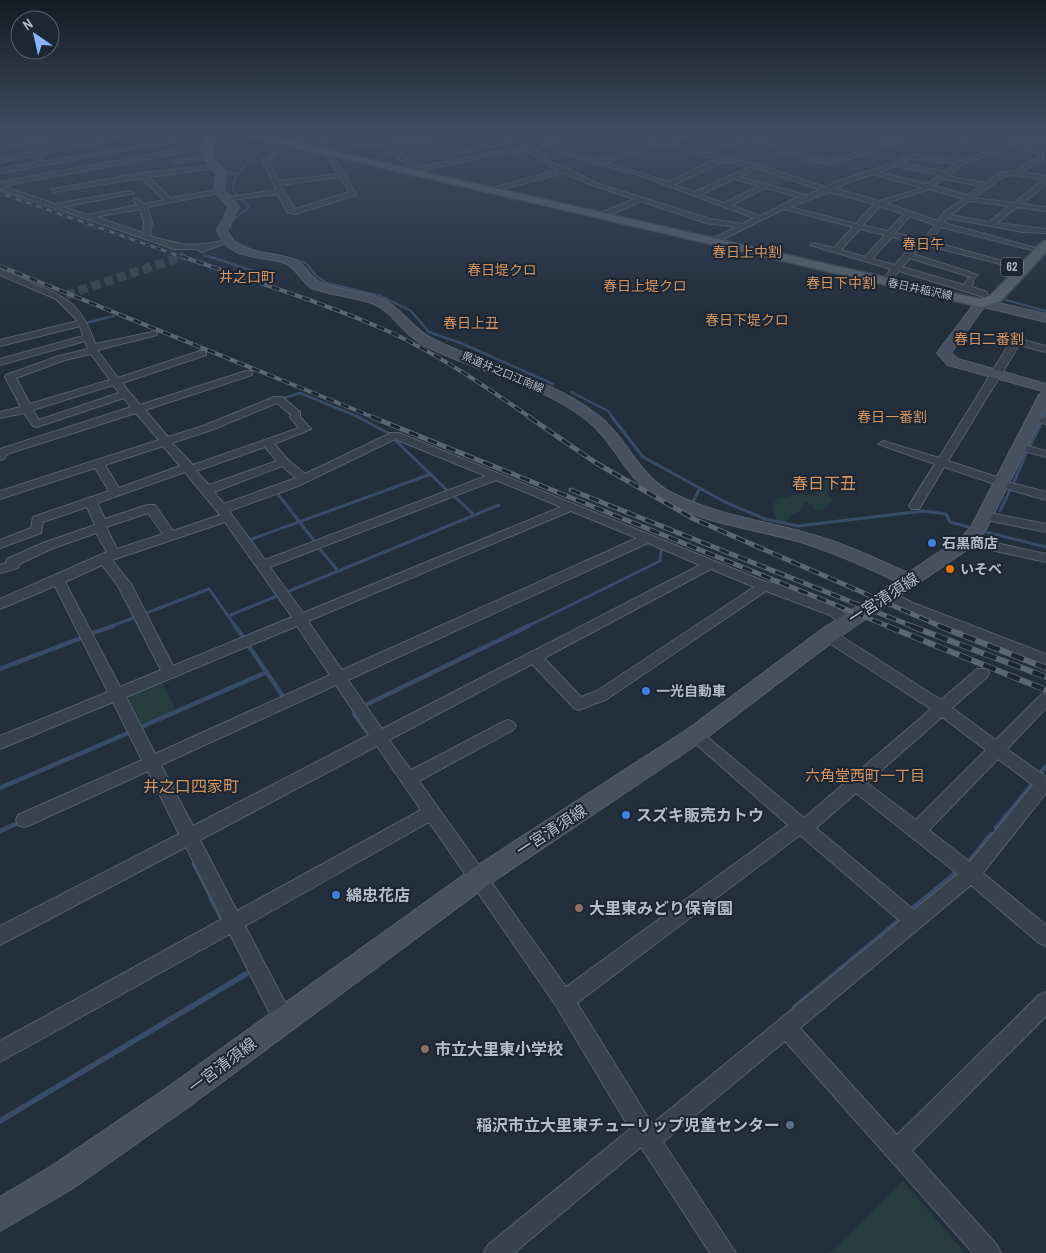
<svg xmlns="http://www.w3.org/2000/svg" width="1046" height="1253" font-family="'Archivo Narrow','Noto Sans JP',sans-serif">
<rect width="100%" height="100%" fill="#242f3e"/>
<g fill="#263c3f">
<polygon points="529,134 571,134 539,144 529,139 534,137"/>
<polygon points="933,134 966,134 1046,147 1046,150 942,135 995,141 1002,140"/>
<polygon points="756,167 793,179 775,188 738,177 747,172 759,175 767,172 755,168"/>
<polygon points="826,479 840,486 826,493 833,500 822,510 813,510 813,505 805,502 800,511 792,514 785,523 776,519 772,507 777,499 799,494 818,495 811,488 818,485 821,480"/>
<polygon points="161,680 176,710 139,726 125,698 127,694"/>
<polygon points="903,1181 965,1253 830,1253"/>
</g>
<path fill="#394c67" d="M966,134L1045,136L1046,147C1019,145 993,138 966,134Z"/>
<g fill="none" stroke-linecap="round" stroke-linejoin="round">
<g stroke="#394c67" stroke-width="2">
<polyline points="641,134 663,141"/>
<polyline points="214,136 215,141"/>
<polyline points="485,137 496,144"/>
<polyline points="177,139 191,137"/>
<polyline points="280,139 287,134"/>
<polyline points="498,144 512,150"/>
<polyline points="529,146 536,145"/>
<polyline points="219,166 227,170 228,174 238,174"/>
<polyline points="0,190 100,223"/>
<path d="M237,196L233,189C234,168 257,154 273,143"/>
<polyline points="230,229 231,222 248,208 248,205 238,197"/>
<polyline points="234,242 251,249"/>
<polyline points="253,250 261,253"/>
<polyline points="203,252 204,255 212,258"/>
<polyline points="285,257 287,258"/>
</g>
<g stroke="#394c67" stroke-width="2.5">
<polyline points="208,256 268,276"/>
<polyline points="285,257 306,263 316,276 327,283 376,295"/>
<polyline points="379,295 411,311 429,332 463,344 553,384"/>
<polyline points="1006,300 1046,311"/>
<polyline points="86,323 114,316"/>
<polyline points="571,392 608,411 613,418"/>
<polyline points="281,399 300,393 361,418"/>
<polyline points="1044,416 1046,413"/>
</g>
<g stroke="#394c67" stroke-width="3">
<polyline points="358,417 390,434"/>
<polyline points="612,417 643,457 725,502 765,519 798,526 923,511 946,514 950,522 968,527"/>
<polyline points="394,439 449,492"/>
<polyline points="1030,446 1041,424"/>
<polyline points="1013,484 1026,454"/>
<polyline points="277,493 316,543"/>
<polyline points="454,496 474,515"/>
<polyline points="911,503 935,464"/>
<polyline points="692,504 700,488"/>
<polyline points="1000,511 1010,490"/>
<polyline points="986,532 1046,547"/>
<polyline points="252,539 431,474"/>
<polyline points="319,548 338,571"/>
<polyline points="287,592 499,505"/>
<polyline points="144,614 209,589 236,627"/>
<polyline points="228,616 277,596"/>
<polyline points="109,627 136,617"/>
<polyline points="526,627 660,561 661,550"/>
</g>
<g stroke="#394c67" stroke-width="4.5">
<polyline points="235,626 243,637"/>
<polyline points="93,633 113,626"/>
<polyline points="248,645 284,698"/>
<polyline points="0,669 81,638"/>
<polyline points="368,704 528,626"/>
<polyline points="354,714 367,732"/>
<polyline points="141,727 267,672"/>
<polyline points="1040,774 1046,766"/>
<polyline points="0,788 128,733"/>
<polyline points="996,828 1033,783"/>
<polyline points="0,831 20,822"/>
<polyline points="968,863 991,834"/>
<polyline points="194,864 212,899"/>
<polyline points="924,899 958,871"/>
</g>
<g stroke="#394c67" stroke-width="5.5">
<polyline points="211,898 222,919"/>
<polyline points="910,911 926,898"/>
<polyline points="795,1007 901,919"/>
<polyline points="0,1121 251,971"/>
</g>
<polyline stroke="#3a4453" stroke-width="7" stroke-dasharray="7 4" stroke-linecap="butt" points="180,258 185,256"/>
<polyline stroke="#3a4453" stroke-width="9" stroke-dasharray="9 4.5" stroke-linecap="butt" points="66,295 184,256"/>
<defs>
<g id="street">
<polygon points="20,134 26,134 30,140 65,134 78,134 32,144 37,151 129,134 142,134 39,155 43,162 175,139 178,141 0,173 0,169 38,162 33,156 0,162 0,158 31,152 27,145 0,150 0,146 25,142"/>
<polygon points="361,134 374,135 320,142 297,139"/>
<path d="M471,134L453,140L388,144L420,167L524,146L546,155L553,164L568,168L569,170L599,184L710,219L743,224L754,218L639,175L571,156L549,145L542,144L569,134H578L555,143L575,154L597,160L657,143L635,134C645,134 654,140 663,141C674,141 685,134 696,134L670,143L701,152L742,138L730,134H741L788,146L786,150L815,158L832,160L890,142L862,134H873L897,140L914,135L974,141L971,143L914,139L832,164L814,162L778,151L780,147L749,140L707,153L759,165L826,187L835,182L894,163L911,154L960,161L1009,144L1012,134H1018L1013,148H1008L963,164L948,176L985,183L1000,173L1015,171L1038,157V153L1025,150V148L1043,151V159L1023,172L1046,176V184L1022,204L1046,207V211L1017,207L997,223L1046,229V233L1023,232L947,218L944,223L1036,248L1032,250L941,227L930,241L1017,265L1013,267L925,245L913,254L978,275L974,278L910,258L902,267L964,285L968,278H974L972,287L987,292V296L984,297L899,271L888,284H882L881,282L891,269L810,245L814,243L834,248L853,227L784,209L713,244L709,242L710,240L736,227L706,223L641,201L604,218H598V214L634,199L595,186L563,173L488,193V189L558,170C545,165 539,154 525,151C514,148 426,170 408,174L406,171L413,169L380,145L321,153L318,151L380,140ZM663,145L717,159L668,182L605,162ZM912,158L955,164L945,172L902,163ZM724,161L750,167L694,192L674,185ZM896,166L940,175L927,184L879,172ZM757,168L820,190L806,195L739,177ZM872,174L923,188L879,201L834,188ZM1017,175L1043,180L1014,203L974,198L1004,176ZM734,179L759,186L724,203L700,195ZM943,179L981,186L968,195L934,186ZM766,188L798,197L760,216L731,205ZM929,189L964,199L944,212L938,221L886,203ZM829,192L874,204L856,224L790,207ZM969,201L1009,206L989,222L951,215ZM880,206L904,214L888,231L863,225ZM910,216L935,225L923,240L895,233ZM860,229L885,235L865,257L841,250ZM892,237L917,243L911,246L895,265L872,259Z"/>
<polygon points="525,136 527,139 460,154 457,152"/>
<path d="M288,142L290,145L269,161L278,181L338,174L326,154L329,152L346,175L356,195L295,214L287,212L278,194L224,201V197H227L276,190L263,160ZM340,177L349,192L295,209L280,185Z"/>
<path d="M209,144L211,147L3,186L55,204L130,191L134,193L63,207L87,215L137,205L133,200L137,198L144,204L164,200L142,178L54,192L52,189L143,173L216,165L214,168L149,177L170,198L222,189L219,193L147,207L152,222L150,236C180,245 195,248 226,240L230,242L201,252L197,249H174L0,189V182ZM140,209L144,222L143,233L96,217Z"/>
<polygon points="208,155 210,158 173,164 170,162"/>
<path d="M0,270C11,273 22,278 32,283C70,299 82,305 95,344L157,331V335L97,350L118,378L200,351H206V355L122,383L140,405L246,371H252V375L145,410L168,437L206,425L274,397H282L300,412V417L311,429L274,444L288,460L305,474L391,433H399L766,582C785,584 844,605 854,622L852,625H842L830,615L766,591L607,699L579,710L574,708L532,664L389,740L411,770L503,722L508,720L513,722L516,726L513,730L419,781L566,987L788,825L690,739L687,735L690,731L695,729L700,731L804,818L931,709L823,639L821,635L823,631H833L941,700L977,669H987L989,673L987,677L952,708L996,740L1041,695L1046,693V708L1007,749L1046,777V793L983,873L1046,925V946L1039,943L971,885L800,1028L897,1135L1039,995L1046,992V1016L912,1151L997,1245L1001,1253H973L785,1041L663,1142L736,1253H710L641,1147L514,1253H484L488,1245L630,1129L557,1007L429,822L245,926L290,1012L293,1019L290,1026L283,1029L276,1026L230,934L0,1062V1041L222,919L186,847L0,945V926L179,834L148,771L30,825L24,827L18,825L16,820L18,815L142,760L113,702L0,749V736L108,692L55,586L0,609V599L107,552L96,533L51,549L19,564L18,568L0,573V565L6,563L7,559L43,543L95,525L87,507L43,522L41,533L0,548V540L31,528L33,517L109,491L95,468L0,499V491L159,440L136,413L7,454L4,459L0,460V449L131,407L124,398L37,427L33,426L24,413L0,418V412L21,407L5,377L6,375L59,356L88,349L85,341L0,365V359L83,336L80,326L0,346V340L78,321L56,299L0,275ZM91,354L110,380L30,404L16,378L65,360ZM113,385L119,393L39,420L33,410ZM277,403L291,415L290,417L299,428L193,465L172,443L214,429ZM395,439L486,476L265,560L229,511L298,486ZM163,446L180,466L119,488L105,465ZM265,447L277,461L209,485L196,471ZM282,466L296,478L224,504L214,492ZM185,472L220,515L173,531L155,505H147L105,519L97,503ZM496,480L561,507L303,613L270,567ZM571,511L637,538L342,670L308,621ZM148,513L163,534L117,549L106,527ZM225,522L292,617L173,666L131,584L112,560ZM648,543L700,565L382,729L348,680ZM102,565L118,586L161,670L120,687L65,582ZM711,569L754,587L597,691L581,697L544,658ZM297,626L330,675L155,754L126,697ZM336,685L369,735L193,826L161,765ZM942,717L986,750L916,820L867,783ZM377,746L421,810L237,911L200,840ZM998,759L1033,785L970,862L929,830ZM856,793L958,874L914,910L816,828ZM800,835L900,921L652,1124L577,1003Z"/>
<polygon points="1016,338 1046,346 1046,352 1019,345 948,461 1006,480 1008,482 1046,492 1046,500 997,486 995,484 944,467 919,509 911,509 909,506 935,464 878,444 883,441 939,458 1011,341"/>
<polygon points="1034,415 1046,418 1046,424 1030,420 1029,418"/>
<polygon points="1020,444 1046,451 1046,457 1016,449 1016,445"/>
<polygon points="985,512 1046,524 1046,532 981,519 979,516"/>
<polygon points="968,537 1046,554 1046,562 964,544 962,541"/>
<polygon points="887,590 913,603 1046,654 1046,665 903,609 882,598 880,595"/>
</g>
<path id="secondary" d="M205,134H213V158L226,172L224,190L239,207L227,230C237,257 273,250 295,260C307,265 310,279 321,283C341,291 363,291 382,299C402,308 412,329 431,338C484,366 546,376 595,413C625,434 637,474 670,492C712,514 760,520 806,533C841,542 875,558 908,573L962,537L971,527L1039,395L1043,391L948,365L937,353L977,300L981,299L1046,314V322L984,307L951,353L958,359L1046,384V409L986,529L974,545L835,640L702,741L488,885L184,1110L72,1189L0,1231V1197L50,1167L164,1090L472,869L688,729L821,630L896,581C863,566 831,551 797,541C751,528 700,523 658,498C626,479 615,442 587,420C538,382 475,372 422,344C403,334 394,313 374,304C354,296 332,296 312,288C301,283 298,269 287,264C261,254 228,262 217,230L229,207L214,191L216,173L204,159Z"/>
<polygon id="primary" points="239,134 257,134 980,299 991,295 1042,242 1046,241 1046,252 1001,301 981,307"/>
</defs>
<use href="#street" stroke="#565f6c" stroke-width="2"/>
<use href="#secondary" stroke="#565f6c" stroke-width="2"/>
<use href="#primary" stroke="#414a57" stroke-width="3"/>
<use href="#street" fill="#38414e" fill-rule="evenodd"/>
<use href="#secondary" fill="#465061" fill-rule="evenodd"/>
<use href="#primary" fill="#56606e" fill-rule="evenodd"/>
<defs>
<polyline id="rail-far3" points="0,193 185,258"/>
<g id="rail-far2">
<path d="M181,256C251,281 324,302 392,333C441,356 486,387 531,418"/>
<polyline points="0,266 375,418"/>
</g>
<g id="rail-far1">
<polyline points="372,417 890,627"/>
<polyline points="529,417 596,463 694,519 942,627"/>
<polyline points="571,490 914,627"/>
</g>
<g id="rail">
<polyline points="887,626 1046,690"/>
<polyline points="911,626 1046,677"/>
<polyline points="939,626 1046,668"/>
</g>
</defs>
<use href="#rail-far3" stroke="#5a6575" stroke-width="3"/>
<use href="#rail-far2" stroke="#5a6575" stroke-width="4"/>
<use href="#rail-far1" stroke="#5a6575" stroke-width="5"/>
<use href="#rail" stroke="#5a6575" stroke-width="6"/>
<use href="#rail-far3" stroke="#1d2633" stroke-width="2" stroke-dasharray="5.5" stroke-linecap="butt"/>
<use href="#rail-far2" stroke="#1d2633" stroke-width="2.5" stroke-dasharray="8" stroke-linecap="butt"/>
<use href="#rail-far1" stroke="#1d2633" stroke-width="3" stroke-dasharray="10" stroke-linecap="butt"/>
<use href="#rail" stroke="#1d2633" stroke-width="4.5" stroke-dasharray="13" stroke-linecap="butt"/>
</g>
<linearGradient id="sky" x2="0" y2="1"><stop stop-color="#141a22"/><stop offset="0.43" stop-color="#3f4d63"/><stop offset="1" stop-color="#3f4d63" stop-opacity="0"/></linearGradient>
<rect width="1046" height="309" fill="url(#sky)"/>
<g fill="#3f7fe0" stroke="#1d2633" stroke-width="2">
<circle cx="932" cy="543" r="5"/>
<circle cx="646" cy="691" r="5"/>
<circle cx="626" cy="815" r="5"/>
<circle cx="336" cy="895" r="5"/>
</g>
<circle fill="#e8710a" stroke="#1d2633" stroke-width="2" cx="950" cy="569" r="5"/>
<g fill="#8d6e63" stroke="#1d2633" stroke-width="2">
<circle cx="579" cy="908" r="5"/>
<circle cx="425" cy="1049" r="5"/>
</g>
<circle fill="#5c6f8a" stroke="#1d2633" stroke-width="2" cx="790" cy="1125" r="5"/>
<g text-anchor="middle" stroke-width="4" stroke-linejoin="round" paint-order="stroke">
<g font-size="11" fill="#b4bcc9" stroke="#1d2633">
<text transform="translate(920 289) rotate(12)" y="4">春日井稲沢線</text>
<text transform="translate(503 372) rotate(23)" y="4">県道井之口江南線</text>
</g>
<rect fill="#1d2633" stroke="#878f9c" stroke-width="1" x="1001" y="257.5" width="22" height="19" rx="4"/>
<g font-size="12" font-weight="bold" fill="#b4bcc9">
<text x="1012" y="271">62</text>
</g>
<g font-size="14" fill="#d59563" stroke="#1d2633">
<text x="923" y="249">春日午</text>
<text x="747" y="257">春日上中割</text>
<text x="502" y="275">春日堤クロ</text>
<text x="247" y="282">井之口町</text>
<text x="841" y="288">春日下中割</text>
<text x="645" y="291">春日上堤クロ</text>
<text x="747" y="325">春日下堤クロ</text>
<text x="471" y="328">春日上丑</text>
<text x="989" y="344">春日二番割</text>
<text x="892" y="422">春日一番割</text>
</g>
<g font-size="14" font-weight="bold" fill="#b4bcc9" stroke="#1d2633" text-anchor="start">
<text x="942" y="548">石黒商店</text>
<text x="960" y="574">いそべ</text>
<text x="656" y="696">一光自動車</text>
</g>
<g font-size="15" fill="#d59563" stroke="#1d2633">
<text x="865" y="781">六角堂西町一丁目</text>
</g>
<g font-size="16" fill="#d59563" stroke="#1d2633">
<text x="824" y="489">春日下丑</text>
<text x="191" y="792">井之口四家町</text>
</g>
<g font-size="16" fill="#b4bcc9" stroke="#1d2633">
<text transform="translate(883 598) rotate(-33)" y="6">一宮清須線</text>
<text transform="translate(551 830) rotate(-33)" y="6">一宮清須線</text>
<text transform="translate(222 1065) rotate(-37)" y="6">一宮清須線</text>
</g>
<g font-size="16" font-weight="bold" fill="#b4bcc9" stroke="#1d2633" text-anchor="start">
<text x="636" y="821">スズキ販売カトウ</text>
<text x="346" y="901">綿忠花店</text>
<text x="589" y="914">大里東みどり保育園</text>
<text x="435" y="1055">市立大里東小学校</text>
<text x="780" y="1131" text-anchor="end">稲沢市立大里東チューリップ児童センター</text>
</g>
</g>
<g transform="translate(35 35) rotate(326)"><circle r="24" fill="#1d2633" stroke="#59626f"/>
<path d="M0-4L9 19L0 12L-9 19Z" fill="#8ab4f8"/>
<text y="-8" font-size="14" font-weight="bold" text-anchor="middle" fill="#b4bcc9">N</text>
</g>
</svg>
